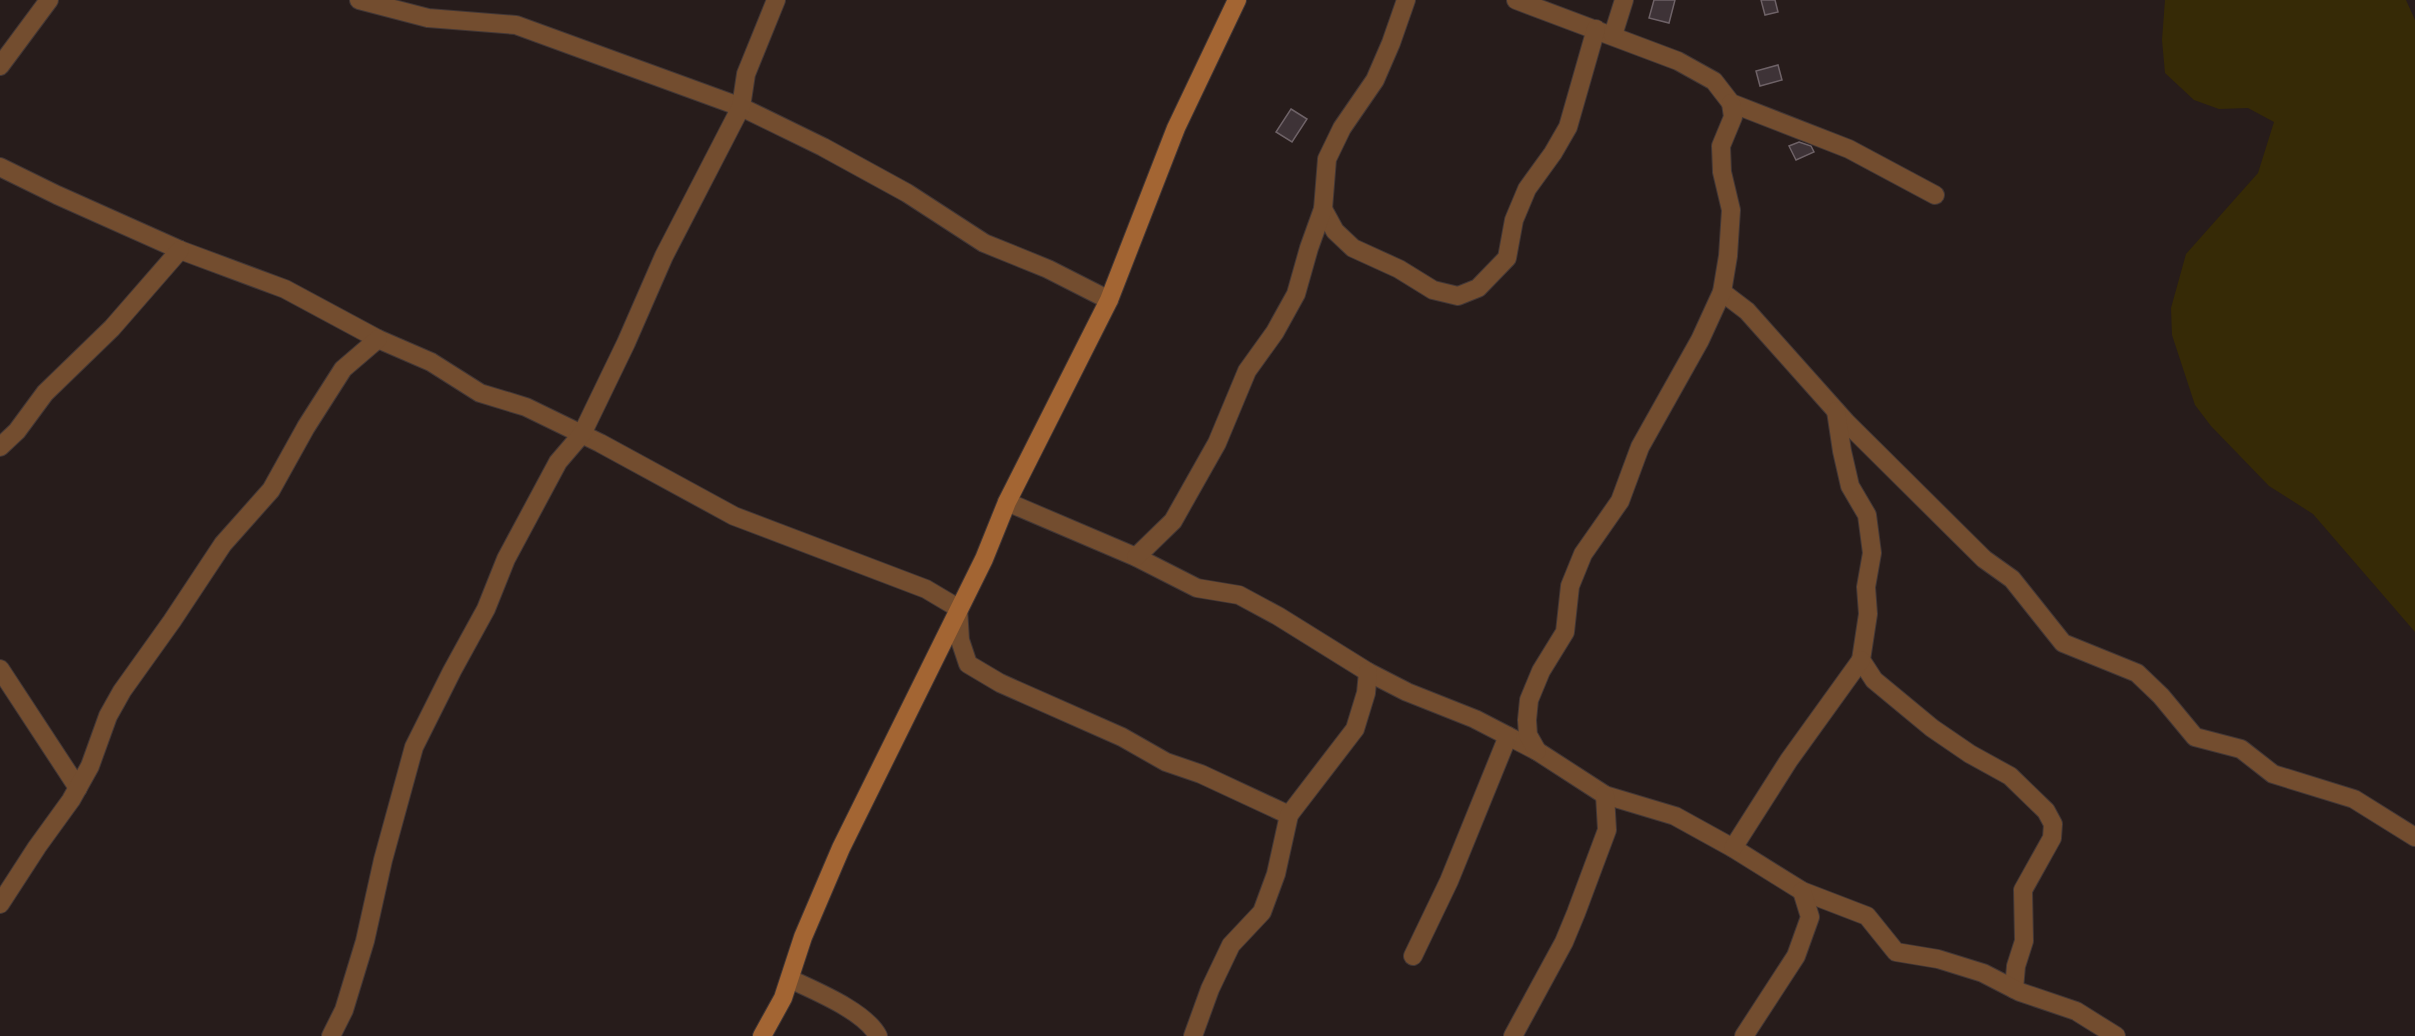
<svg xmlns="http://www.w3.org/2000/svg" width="2415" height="1036" font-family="'Zilla Slab',serif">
<rect width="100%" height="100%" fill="#271c1b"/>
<polygon fill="#362a06" points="2165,0 2406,0 2415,20 2415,632 2313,514 2269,486 2211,426 2195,405 2172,335 2171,308 2186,254 2258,173 2274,122 2248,108 2219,109 2194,100 2165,73 2162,40"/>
<g fill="#3e3337" stroke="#6e6267" stroke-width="1.5">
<polygon points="1654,0 1675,0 1669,23 1649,18"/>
<polygon points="1761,0 1775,0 1778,12 1765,15"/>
<polygon points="1778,65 1782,80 1760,86 1756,71"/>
<polygon points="1291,109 1307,119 1292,142 1276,132"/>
<polygon points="1799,142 1811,146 1814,152 1796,160 1789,146"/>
</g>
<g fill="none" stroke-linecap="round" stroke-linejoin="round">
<defs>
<g id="street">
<polyline points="359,0 428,18 516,25 741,107 823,147 907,193 984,243 1048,269 1109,300"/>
<polyline points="1516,0 1678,61 1714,81 1731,103 1849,149 1935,195"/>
<polyline points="1613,35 1624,0"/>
<polyline points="0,66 49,0"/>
<polyline points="0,167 57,195 180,250 285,289 378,339 431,362 480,393 526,407 600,443 734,516 926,589 958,608 960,640 968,664 1000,683 1122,737 1166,762 1201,774 1289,815"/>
<polyline points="1323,209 1335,231 1353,248 1399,269 1433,290 1458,296 1478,288 1507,258 1514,220 1527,189 1553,153 1568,127 1596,29"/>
<polyline points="1722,292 1747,311 1846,422 1984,559 2012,579 2063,643 2137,673 2161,696 2195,737 2241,749 2273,774 2354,799 2415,837"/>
<polyline points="1836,411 1842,451 1850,486 1867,515 1872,553 1866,587 1868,614 1861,660 1874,680 1932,728 1970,754 2010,776 2046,811 2053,824 2052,838 2023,890 2024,941 2016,966 2014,989"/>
<polyline points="0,447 17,431 45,393 112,328 180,250"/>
<polyline points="1007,502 1136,557 1197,588 1239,595 1278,616 1368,672 1407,692 1475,719 1537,751 1605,795 1675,816 1733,848 1802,891 1867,916 1896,952 1938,959 1983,973 2020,992 2076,1011 2116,1036"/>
<polyline points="1136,557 1173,521 1217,443 1247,371 1275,332 1296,294 1309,248 1323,209 1327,159 1342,128 1375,80 1391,43 1406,0"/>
<polyline points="0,669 78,788"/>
<polyline points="1537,751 1528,735 1527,720 1529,700 1541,671 1565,632 1570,586 1583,554 1620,501 1640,447 1700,340 1722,292 1728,256 1731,210 1722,172 1721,146 1733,117 1731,103"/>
<polyline points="1733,848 1789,760 1861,660"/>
<polyline points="0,904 37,847 71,800 90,766 108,716 122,691 172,621 223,544 271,490 306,427 343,369 378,339"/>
<polyline points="1413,956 1449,881 1508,736"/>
<path d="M790,979C815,991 865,1011 878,1036"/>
<polyline points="331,1036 344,1010 365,941 383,860 414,747 452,671 486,609 506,559 558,462 582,434 626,343 664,256 741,107 746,74 776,0"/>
<polyline points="1193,1036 1210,989 1231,945 1262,912 1276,874 1289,815 1355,729 1366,693 1368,672"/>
<polyline points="1513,1036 1564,942 1576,913 1607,830 1605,795"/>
<polyline points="1744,1036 1796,956 1810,917 1802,891"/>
</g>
<polyline id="secondary" points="762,1036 783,998 803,937 841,848 984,559 1007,502 1109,300 1176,128 1237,0"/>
</defs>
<use href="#street" stroke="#423736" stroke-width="20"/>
<use href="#secondary" stroke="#423736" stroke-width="20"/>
<use href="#street" stroke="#734d2f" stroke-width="18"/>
<use href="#secondary" stroke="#a36533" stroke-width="18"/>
</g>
</svg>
